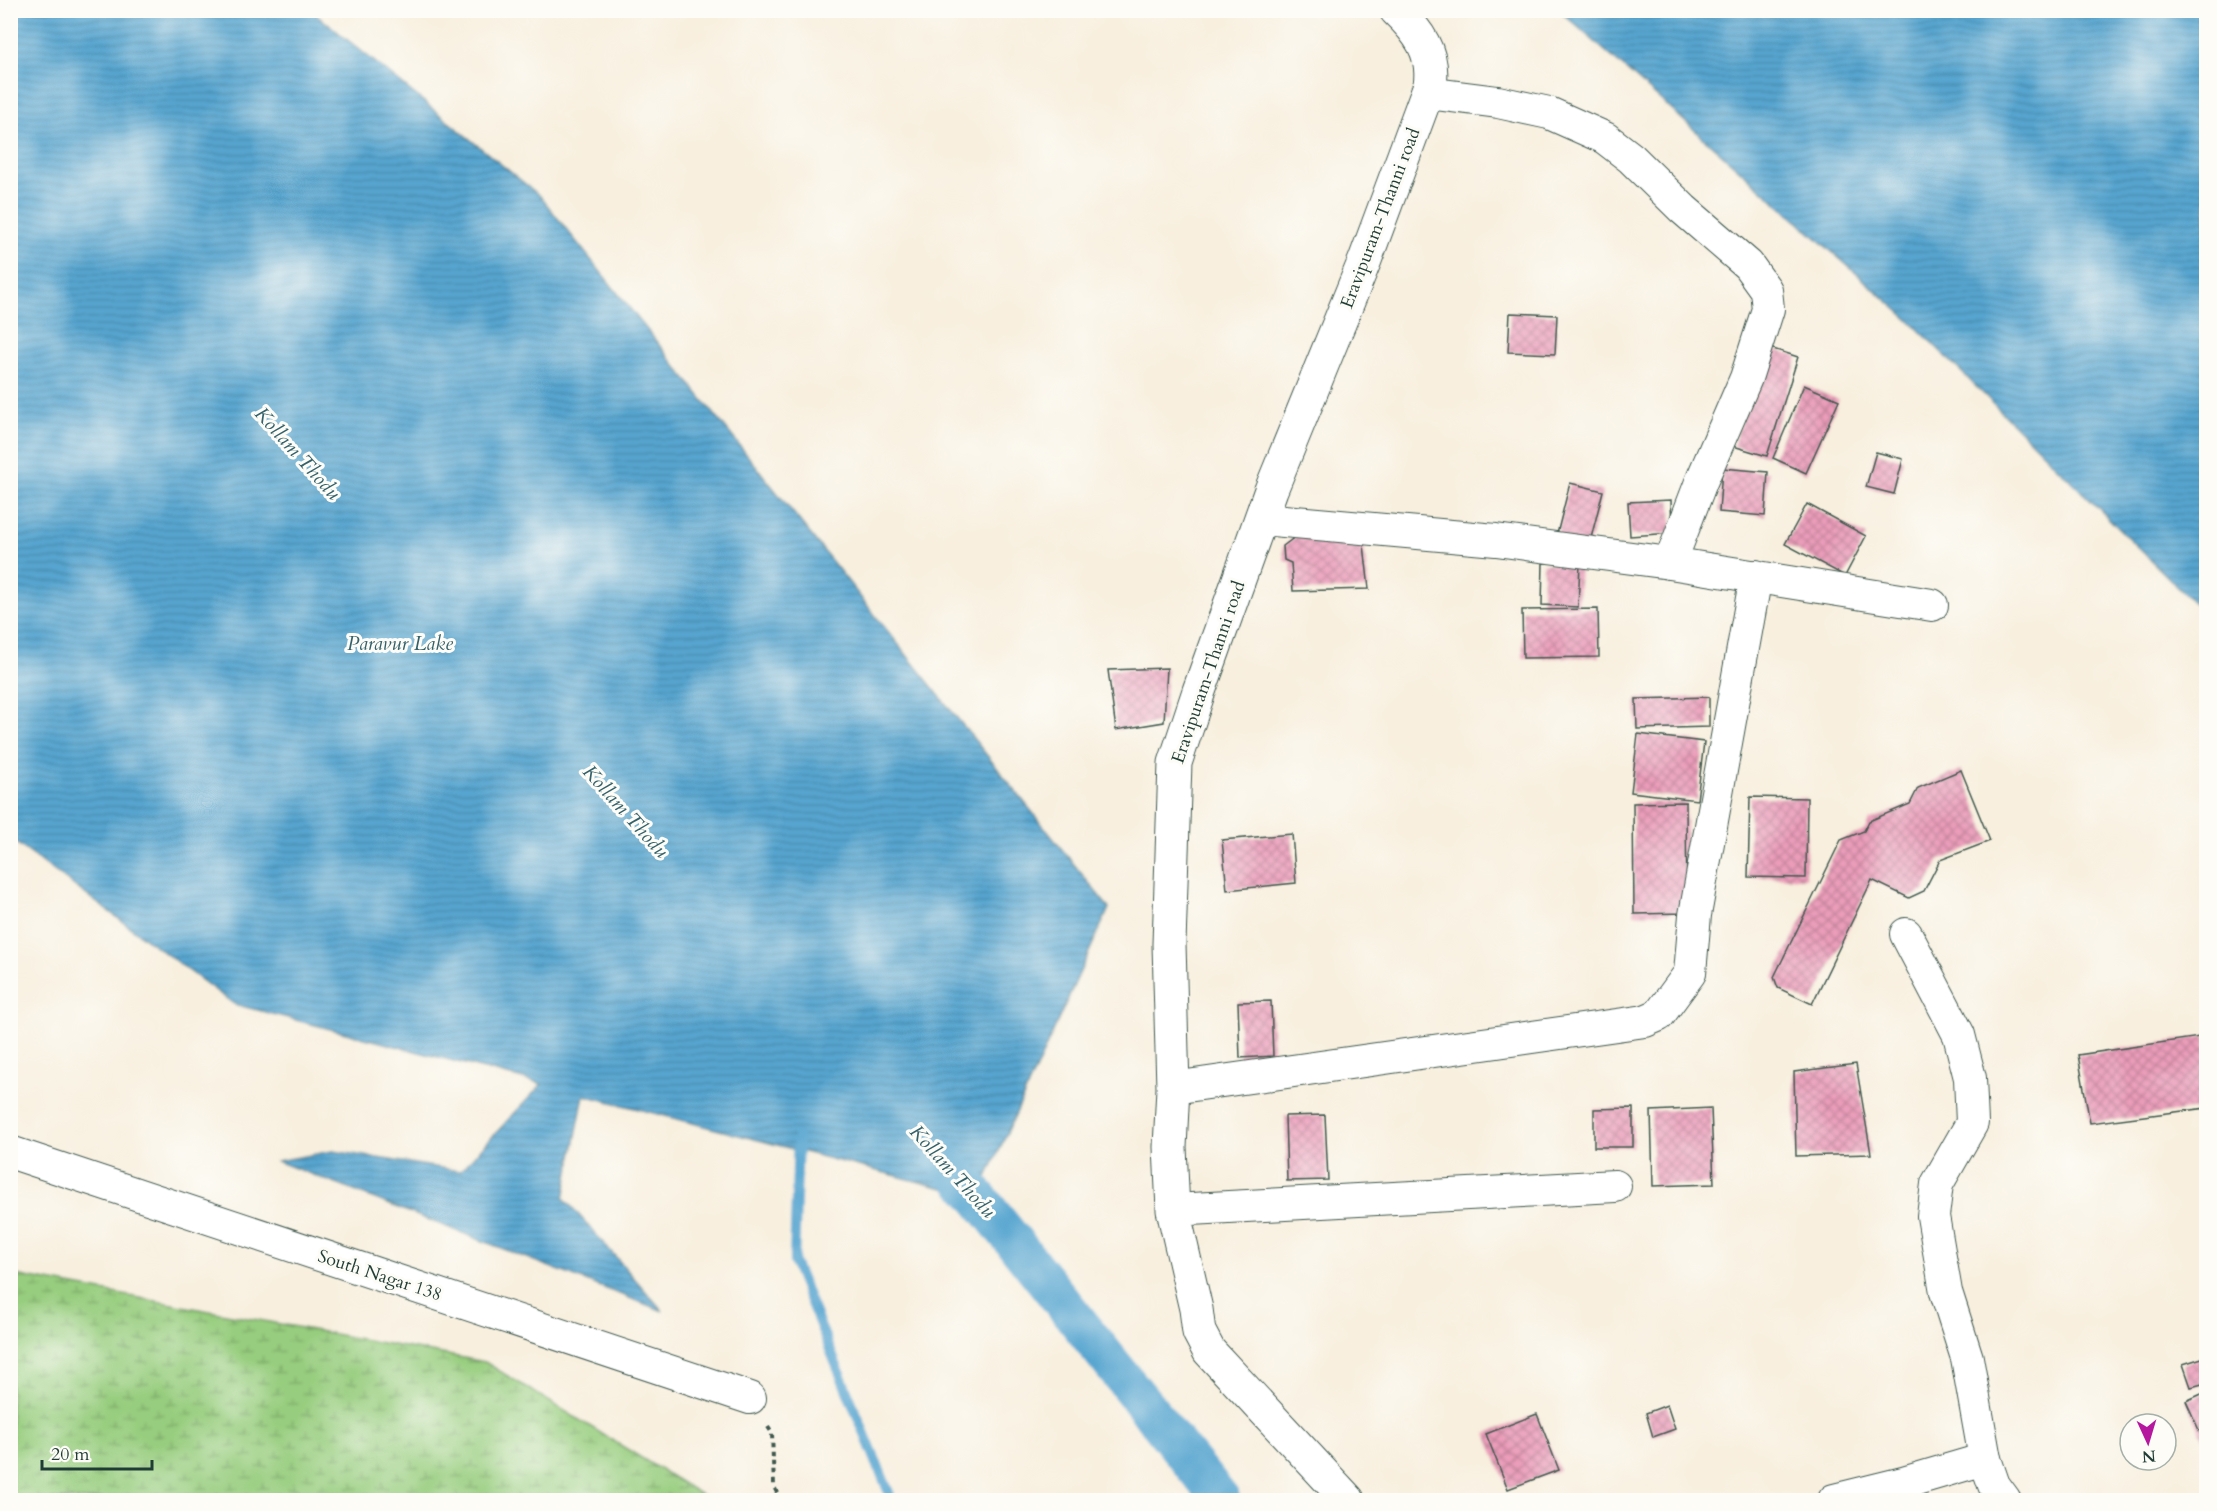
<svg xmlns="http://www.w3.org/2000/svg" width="2217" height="1511" font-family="Cardo,serif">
<defs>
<pattern id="wetland-marsh" width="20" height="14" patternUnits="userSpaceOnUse" patternTransform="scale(1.5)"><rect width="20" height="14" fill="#97cd7e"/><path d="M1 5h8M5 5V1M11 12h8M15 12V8" fill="none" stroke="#7ba868"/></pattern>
<pattern id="water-rules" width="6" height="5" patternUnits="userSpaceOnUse" patternTransform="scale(1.5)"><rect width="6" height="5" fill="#57a5d0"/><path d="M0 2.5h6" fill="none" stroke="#4788aa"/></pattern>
<pattern id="building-cross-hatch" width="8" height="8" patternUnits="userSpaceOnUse" patternTransform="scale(1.5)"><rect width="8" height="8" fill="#eb9dba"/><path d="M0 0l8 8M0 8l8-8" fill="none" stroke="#be8198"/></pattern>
</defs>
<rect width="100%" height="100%" fill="#fdfcf7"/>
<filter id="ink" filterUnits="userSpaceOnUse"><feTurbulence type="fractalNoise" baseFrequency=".0167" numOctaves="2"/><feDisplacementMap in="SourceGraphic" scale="12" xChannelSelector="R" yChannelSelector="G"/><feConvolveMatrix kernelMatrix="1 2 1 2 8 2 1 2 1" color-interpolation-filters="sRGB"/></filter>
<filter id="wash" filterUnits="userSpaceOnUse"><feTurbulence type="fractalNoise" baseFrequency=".008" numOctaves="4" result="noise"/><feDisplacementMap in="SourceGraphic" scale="24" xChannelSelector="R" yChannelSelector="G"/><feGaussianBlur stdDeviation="1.35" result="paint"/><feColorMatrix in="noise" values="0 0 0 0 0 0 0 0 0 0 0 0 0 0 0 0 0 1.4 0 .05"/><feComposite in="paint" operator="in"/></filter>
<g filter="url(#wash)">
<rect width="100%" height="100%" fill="#f8efde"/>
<polygon fill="url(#wetland-marsh)" stroke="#5b8559" stroke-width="1.5" points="10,1274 485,1362 710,1500 11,1500"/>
<g fill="url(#water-rules)" stroke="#3b7182" stroke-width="1.5">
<polygon points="11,10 312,11 540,196 1109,908 978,1197 584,1095 564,1198 663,1311 277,1161 333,1151 460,1171 542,1084 234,1004 11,839"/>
<polygon points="1560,11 2206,11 2206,615 1909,320"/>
</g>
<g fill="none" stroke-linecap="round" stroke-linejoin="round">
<polyline stroke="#57a5d0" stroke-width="10" points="798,1136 794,1262 892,1500"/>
<polyline stroke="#57a5d0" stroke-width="39" points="943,1158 978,1197 1221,1500"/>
</g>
<g id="blocks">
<g fill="url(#building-cross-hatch)">
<polygon points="1510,313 1557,315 1555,354 1508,352"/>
<polygon points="1764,346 1798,357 1767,456 1733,446"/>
<polygon points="1804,385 1839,400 1806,473 1773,458"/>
<polygon points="1876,452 1903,459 1894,494 1866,487"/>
<polygon points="1722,468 1768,472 1765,516 1719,512"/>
<polygon points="1570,483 1603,491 1589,546 1556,538"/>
<polygon points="1671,500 1672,533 1630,536 1628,502"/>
<polygon points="1807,504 1866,536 1845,576 1785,544"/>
<polygon points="1299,534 1363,536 1369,589 1293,591 1291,563 1284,560 1283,546"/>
<polygon points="1543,563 1580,564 1578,607 1542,605"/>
<polygon points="1598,609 1599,657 1523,658 1522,610"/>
<polygon points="1167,668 1164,722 1116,730 1108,670"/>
<polygon points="1709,697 1709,727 1637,729 1636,699"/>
<polygon points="1638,734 1704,742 1697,800 1631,792"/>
<polygon points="1961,770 1990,841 1940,860 1924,891 1909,898 1872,880 1812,1004 1778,988 1774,977 1841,840 1864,831 1869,821 1910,804 1918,788"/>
<polygon points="1750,797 1807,798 1806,878 1748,877"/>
<polygon points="1686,802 1687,913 1634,914 1633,803"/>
<polygon points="1292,834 1296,883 1227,890 1222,840"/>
<polygon points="1271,1001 1273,1056 1240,1058 1238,1002"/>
<polygon points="2206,1036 2206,1108 2090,1123 2078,1055"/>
<polygon points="1856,1064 1871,1154 1796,1156 1794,1072"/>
<polygon points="1633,1108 1633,1147 1594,1147 1594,1109"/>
<polygon points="1711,1108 1714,1184 1653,1186 1651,1111"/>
<polygon points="1325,1115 1328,1180 1287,1181 1285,1116"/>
<polygon points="2205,1357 2206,1383 2191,1387 2183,1364"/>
<polygon points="2206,1392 2206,1438 2203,1439 2186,1401"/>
<polygon points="1667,1405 1675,1429 1653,1437 1646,1413"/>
<polygon points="1537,1414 1559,1470 1508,1489 1486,1434"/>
</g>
</g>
</g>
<g filter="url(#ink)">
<use href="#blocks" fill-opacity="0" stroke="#40584e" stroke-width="1.5"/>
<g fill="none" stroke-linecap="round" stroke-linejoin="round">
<defs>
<g id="street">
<polyline points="1427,93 1498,102 1549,113 1605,138 1631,158 1683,209 1748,265 1766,290 1768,309 1746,378 1701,482 1670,563"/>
<polyline points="1261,519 1496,540 1670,563 1932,605"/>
<polyline points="1906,934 1959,1035 1970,1078 1972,1123 1937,1184 1933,1216 1946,1292 1967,1358 1985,1459"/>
<polyline points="1173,1088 1645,1021 1659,1015 1690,973 1695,915 1756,576"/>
<polyline points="10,1152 750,1398"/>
<polyline points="1173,1210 1615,1186"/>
<polyline points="1834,1500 1903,1483 1985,1459 1994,1485 2005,1500"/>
</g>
<path id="secondary" d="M1348,1500L1209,1351L1199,1332L1196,1309L1173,1210L1170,1147L1173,1088L1169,944L1175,763L1199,691L1271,490L1365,260L1430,85C1435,53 1418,31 1396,10"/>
</defs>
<use href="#street" stroke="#40584e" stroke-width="34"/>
<use href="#secondary" stroke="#40584e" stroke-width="35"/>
<polyline stroke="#40584e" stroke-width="4" stroke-dasharray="4.5 4.5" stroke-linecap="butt" points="768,1427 772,1433 774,1487 781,1500"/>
<use href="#street" stroke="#fff" stroke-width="32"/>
<use href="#secondary" stroke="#fff" stroke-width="33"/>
</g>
</g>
<g text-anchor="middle" stroke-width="6" stroke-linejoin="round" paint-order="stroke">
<g font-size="18" fill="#1f3d34" stroke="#fdfcf7">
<text transform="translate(1380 218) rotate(-69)" y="6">Eravipuram-Thanni road</text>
<text transform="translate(1208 672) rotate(-71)" y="6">Eravipuram-Thanni road</text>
<text transform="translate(380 1275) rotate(18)" y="6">South Nagar 138</text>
</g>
<g font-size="20" font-style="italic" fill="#33616b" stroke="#fdfcf7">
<text transform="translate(298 453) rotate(48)" y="7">Kollam Thodu</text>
<text x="400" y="650">Paravur Lake</text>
<text transform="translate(626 811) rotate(48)" y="7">Kollam Thodu</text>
<text transform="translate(953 1171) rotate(48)" y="7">Kollam Thodu</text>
</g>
</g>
<rect width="2217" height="1511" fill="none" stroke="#fdfcf7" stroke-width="36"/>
<g transform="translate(2148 1442) rotate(176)"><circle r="28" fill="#fdfcf7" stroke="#a4b0a9" stroke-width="1.5"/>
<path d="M0-4.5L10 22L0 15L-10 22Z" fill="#b5179e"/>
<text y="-9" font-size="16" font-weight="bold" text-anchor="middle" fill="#1f3d34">N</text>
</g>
<path d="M42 1460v9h110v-9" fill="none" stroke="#1f3d34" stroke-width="3"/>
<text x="51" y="1460" font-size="18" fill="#1f3d34" stroke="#fdfcf7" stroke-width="4.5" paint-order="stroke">20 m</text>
</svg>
